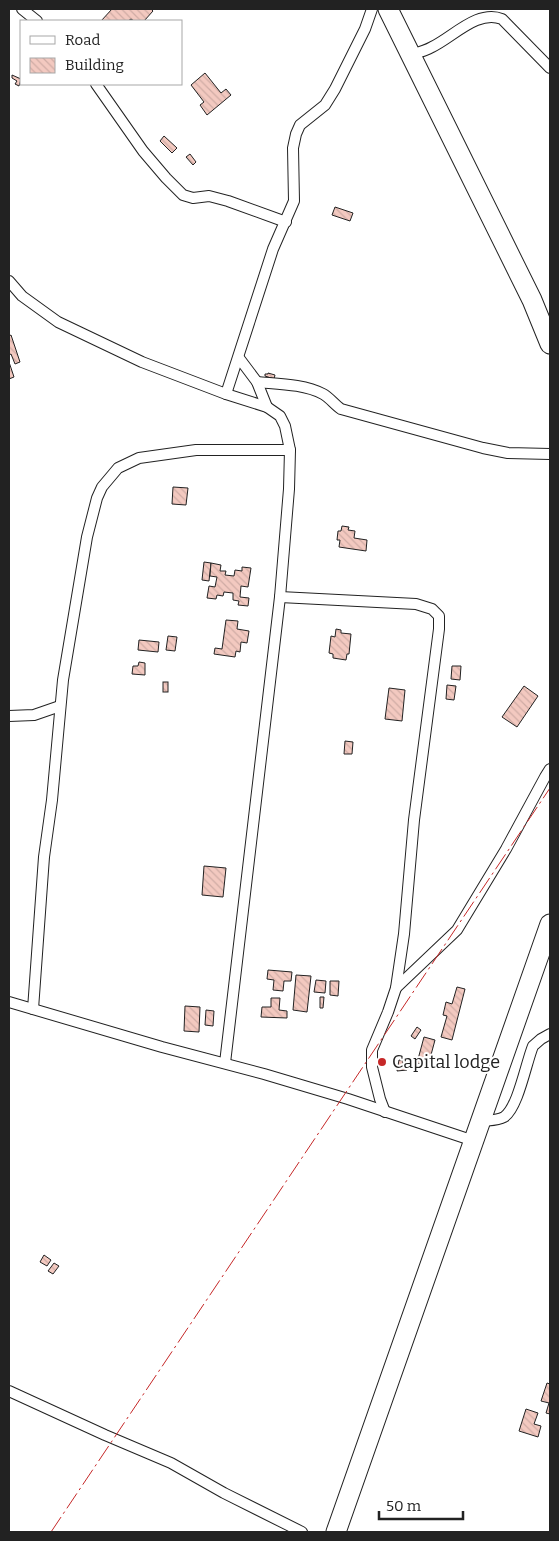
<svg xmlns="http://www.w3.org/2000/svg" width="559" height="1541" font-family="Bitter,serif">
<defs>
<pattern id="building-back-hatch" width="6" height="6" patternUnits="userSpaceOnUse" patternTransform="scale(1.25)"><rect width="6" height="6" fill="#f3c9c0"/><path d="M-1 5l2 2M0 0l6 6M5-1l2 2" fill="none" stroke="#d0aca5"/></pattern>
</defs>
<rect width="100%" height="100%" fill="#fff"/>
<g fill="url(#building-back-hatch)" stroke="#222">
<polygon points="112,9 151,9 153,11 144,21 134,21 131,19 128,21 101,21"/>
<polygon points="205,73 221,93 226,89 231,95 207,115 200,105 204,102 191,85"/>
<polygon points="12,75 21,79 19,86 15,84 17,81 12,78"/>
<polygon points="164,136 177,148 172,153 160,141"/>
<polygon points="190,154 196,162 193,165 186,157"/>
<polygon points="335,207 353,213 350,221 332,215"/>
<polygon points="11,335 20,362 15,364 11,354 9,355 9,336"/>
<polygon points="9,362 14,377 9,379"/>
<polygon points="268,373 275,375 274,379 265,376 265,374 268,374"/>
<polygon points="173,487 188,488 186,505 172,504"/>
<polygon points="342,526 349,527 348,530 355,531 354,538 367,540 366,551 339,547 340,540 337,540 338,531 341,531"/>
<polygon points="204,562 211,563 209,581 202,580"/>
<polygon points="211,563 221,565 220,571 226,571 225,575 234,576 235,570 242,571 242,567 251,568 248,587 241,586 240,597 249,598 248,606 238,605 239,601 233,600 233,593 224,592 223,596 217,595 216,599 207,598 209,586 215,587 217,577 210,576"/>
<polygon points="226,620 238,621 237,629 249,631 247,643 241,642 240,652 236,651 235,657 214,654 215,648 222,649"/>
<polygon points="336,629 341,630 341,633 351,634 349,654 347,654 346,660 333,658 333,654 329,653 331,636 335,637"/>
<polygon points="168,636 177,637 175,651 166,650"/>
<polygon points="139,640 159,642 158,652 138,650"/>
<polygon points="139,662 145,663 145,675 132,674 133,666 138,666"/>
<polygon points="452,666 461,666 460,680 451,679"/>
<rect x="163" y="682" width="5" height="10"/>
<polygon points="447,685 456,686 454,700 446,699"/>
<polygon points="524,686 538,696 517,727 502,717"/>
<polygon points="389,688 405,690 402,721 385,719"/>
<polygon points="345,741 353,742 352,754 344,754"/>
<polygon points="204,866 226,868 223,897 202,895"/>
<polygon points="268,970 292,972 291,981 284,981 283,991 273,990 274,980 267,979"/>
<polygon points="296,975 311,976 307,1012 293,1010"/>
<polygon points="316,980 326,981 325,993 314,992"/>
<polygon points="330,981 339,981 338,996 330,995"/>
<polygon points="457,987 465,989 452,1040 441,1037 447,1016 443,1015 446,1002 452,1004"/>
<polygon points="320,997 324,997 323,1008 320,1008"/>
<polygon points="271,998 280,998 279,1010 287,1011 287,1018 261,1017 262,1007 271,1007"/>
<polygon points="185,1006 200,1007 199,1032 184,1031"/>
<polygon points="206,1010 214,1011 213,1026 205,1025"/>
<polygon points="417,1027 421,1030 415,1039 411,1036"/>
<polygon points="424,1037 435,1040 428,1066 417,1063"/>
<polygon points="399,1060 403,1060 403,1066 407,1066 407,1070 397,1071"/>
<polygon points="44,1255 51,1260 47,1266 40,1262"/>
<polygon points="54,1263 59,1266 53,1274 48,1271"/>
<polygon points="547,1383 550,1384 550,1414 546,1413 549,1403 541,1401"/>
<polygon points="526,1409 538,1413 534,1424 541,1426 538,1437 519,1431"/>
</g>
<g fill="none" stroke-linecap="round" stroke-linejoin="round">
<defs>
<g id="street">
<polyline points="22,9 37,21"/>
<path d="M410,55C417,53 425,51 432,47C453,37 478,9 502,19L550,68"/>
<polyline points="96,84 143,151 166,178 183,195 193,198 209,196 228,201 286,222"/>
<polyline points="9,281 22,296 58,322 142,362 226,394 267,407 280,416 285,426 290,450 289,489 280,597 225,1063"/>
<polyline points="239,358 257,382 267,407"/>
<path d="M257,382C278,384 304,384 323,394C329,397 335,405 341,409L483,448L508,453L550,454"/>
<polyline points="226,394 273,249 294,201 293,148 296,134 300,125 325,105 335,89 365,29 372,9"/>
<polyline points="280,597 416,604 432,609 439,616 439,629 414,820 404,934 396,988 388,1012 372,1050 372,1067 380,1099 385,1112"/>
<polyline points="9,716 34,715 60,706"/>
<polyline points="396,988 457,930 506,849 545,777 550,769"/>
<polyline points="9,1002 162,1047 264,1074 348,1099 474,1141"/>
<polyline points="33,1009 44,857 52,800 63,680 87,537 97,498 102,487 118,468 139,458 196,450 290,450"/>
<path d="M481,1121C489,1120 497,1121 504,1117C518,1108 526,1063 533,1046L541,1039L550,1034"/>
<polyline points="9,1391 105,1435 171,1463 224,1493 302,1532"/>
</g>
<g id="highway">
<polyline points="388,9 532,300 550,344"/>
<polyline points="336,1532 550,924"/>
</g>
</defs>
<use href="#street" stroke="#222" stroke-width="12"/>
<use href="#highway" stroke="#222" stroke-width="21"/>
<use href="#street" stroke="#fff" stroke-width="10"/>
<use href="#highway" stroke="#fff" stroke-width="19"/>
<polyline stroke="#c62828" stroke-width="1" stroke-dasharray="18 4 2.5 4" stroke-linecap="butt" points="51,1532 550,788"/>
</g>
<circle fill="#c62828" stroke="#fff" stroke-width="2" cx="382" cy="1062" r="5"/>
<g text-anchor="middle" stroke-width="4" stroke-linejoin="round" paint-order="stroke">
<g font-size="18" fill="#222" stroke="#fff" text-anchor="start">
<text x="392" y="1068">Capital lodge</text>
</g>
</g>
<rect width="559" height="1541" fill="none" stroke="#222222" stroke-width="20"/>
<rect x="20" y="20" width="162" height="65" fill="#ffffff" stroke="#a7a7a7"/>
<rect x="30" y="36" width="25" height="8" fill="#ffffff" stroke="#a7a7a7"/>
<text x="65" y="45" font-size="15" fill="#222222">Road</text>
<rect x="30" y="58" width="25" height="15" fill="url(#building-back-hatch)" stroke="#a7a7a7"/>
<text x="65" y="70" font-size="15" fill="#222222">Building</text>
<path d="M379 1511v8h84v-8" fill="none" stroke="#222222" stroke-width="2.5"/>
<text x="386" y="1511" font-size="15" fill="#222222" stroke="#ffffff" stroke-width="4" paint-order="stroke">50 m</text>
</svg>
